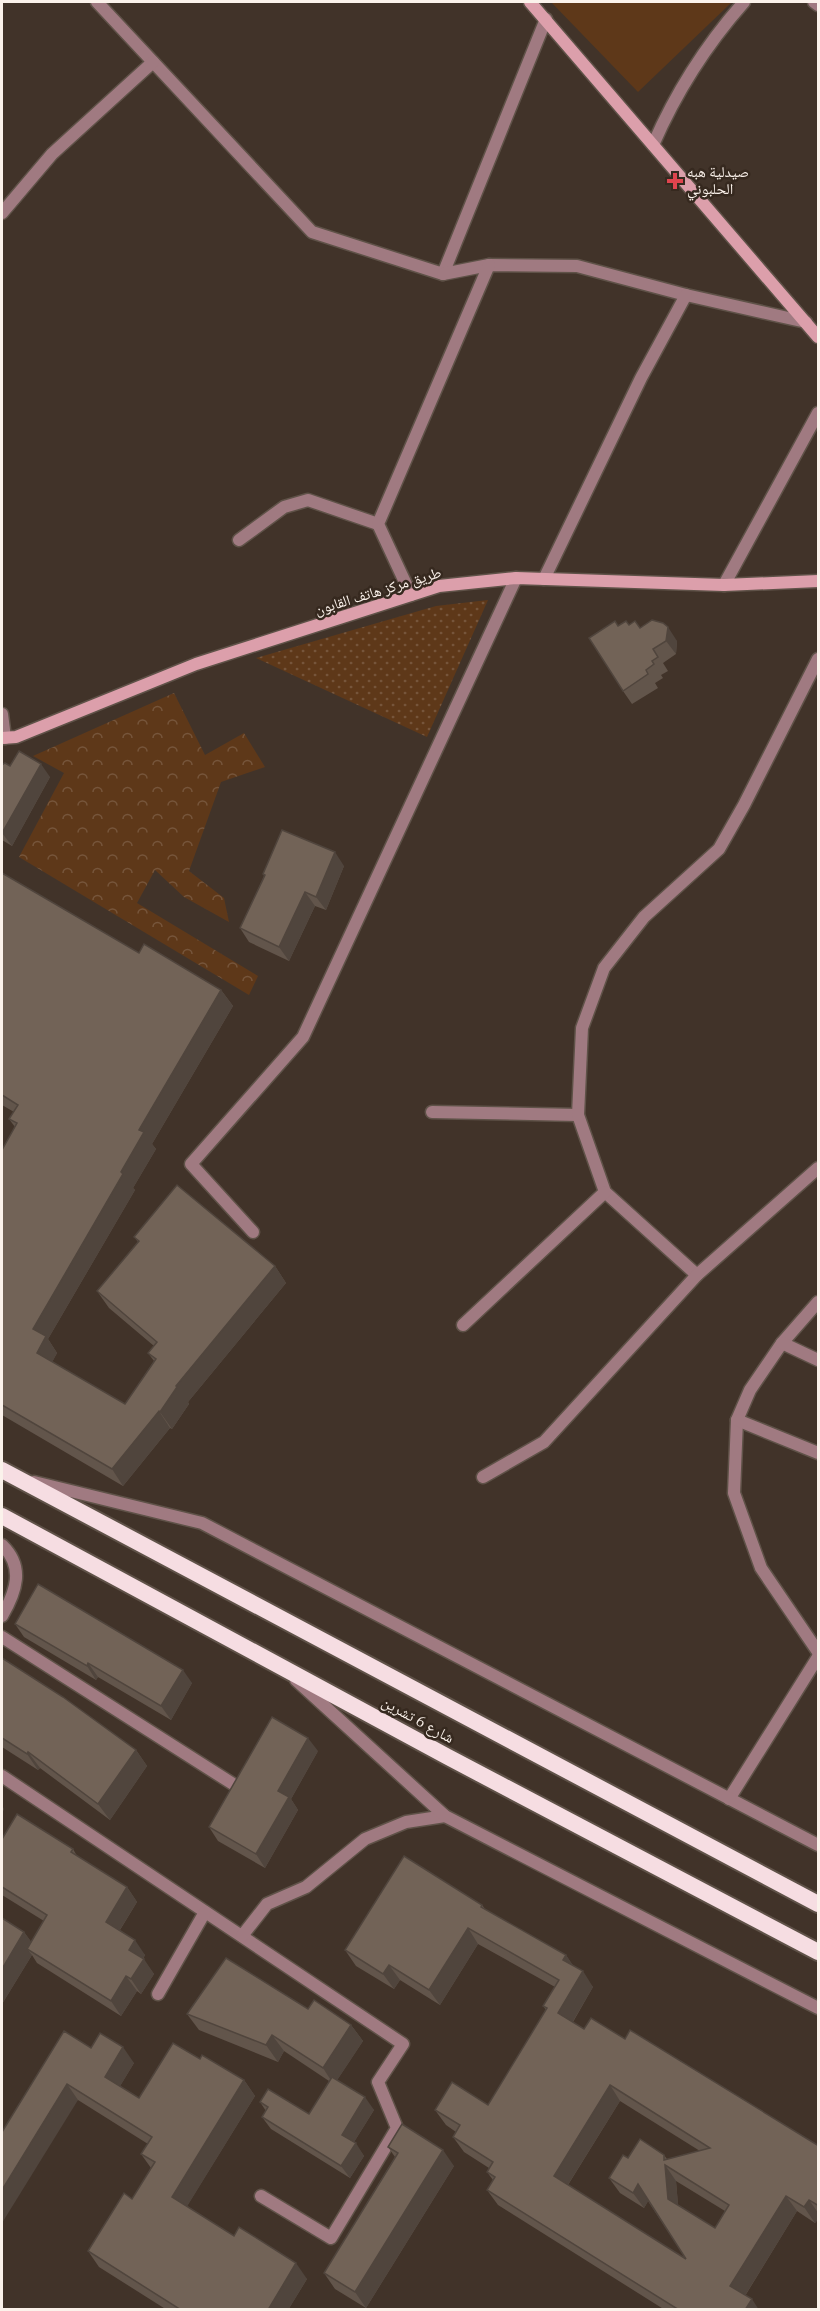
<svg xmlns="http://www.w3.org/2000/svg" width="820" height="2311" font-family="'IBM Plex Serif','Noto Naskh Arabic',serif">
<defs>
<pattern id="grass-dots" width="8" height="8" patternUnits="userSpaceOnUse" patternTransform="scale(1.5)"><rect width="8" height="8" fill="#5e3819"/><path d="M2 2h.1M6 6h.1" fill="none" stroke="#76553b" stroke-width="1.8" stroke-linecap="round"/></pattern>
<pattern id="forest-crowns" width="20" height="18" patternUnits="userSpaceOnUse" patternTransform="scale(1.5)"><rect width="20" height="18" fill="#5e3819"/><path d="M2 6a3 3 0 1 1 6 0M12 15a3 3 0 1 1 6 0" fill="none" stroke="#76553b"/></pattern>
</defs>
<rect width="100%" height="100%" fill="#413329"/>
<polygon fill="url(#grass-dots)" points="488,600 427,737 256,658 436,606"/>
<polygon fill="url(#forest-crowns)" points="174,693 205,755 244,733 265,767 221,782 189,871 224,898 229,922 184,897 155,870 137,903 258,976 249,995 19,857 64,773 33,756"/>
<polygon fill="#5e3819" points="551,2 732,2 638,92"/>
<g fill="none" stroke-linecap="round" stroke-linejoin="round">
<defs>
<g id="minor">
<polyline points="97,2 312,232 443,274 546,19"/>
<polyline points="814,2 818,5"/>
<path d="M653,145C676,92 706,45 744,2"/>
<polyline points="2,213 52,154 153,62"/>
<polyline points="443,274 489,265 577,266 686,295 806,322"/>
<polyline points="239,540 284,507 308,500 378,524"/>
<polyline points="544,579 641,378 686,295"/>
<polyline points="724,585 818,413"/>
<polyline points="411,595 378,524 489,265"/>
<polyline points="2,714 5,738"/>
<polyline points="432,1112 578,1115"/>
<polyline points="253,1232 191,1164 303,1037 516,578"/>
<polyline points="697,1275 605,1192 578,1115 582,1028 604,968 644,917 719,849 744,805 818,659"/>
<polyline points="818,1302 782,1343 750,1390 737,1420 734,1493 761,1568 818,1652"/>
<polyline points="463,1325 605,1192"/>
<polyline points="782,1343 818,1360"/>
<polyline points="737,1420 818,1453"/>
<polyline points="483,1477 544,1442 697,1275 818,1168"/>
<polyline points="2,1637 233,1784"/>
<polyline points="2,1776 403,2044 378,2082 397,2128 331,2238 261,2196"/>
<polyline points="729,1799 818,1657"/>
<polyline points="242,1936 267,1904 306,1887 365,1839 406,1822 445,1816"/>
<polyline points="158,1994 205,1912"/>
</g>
<g id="tertiary">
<polyline points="34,1482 202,1523 818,1845"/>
<path d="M2,1545C25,1567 16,1592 2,1616"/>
<polyline points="296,1680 445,1816 818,2008"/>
</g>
<g id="secondary">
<polyline points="530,2 818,337"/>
<polyline points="2,738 16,737 196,664 439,586 516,578 724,585 818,581"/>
</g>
<g id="trunk">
<polyline points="2,1470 818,1904"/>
<polyline points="2,1516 448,1757 818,1952"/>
</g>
</defs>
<use href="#minor" stroke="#5f5248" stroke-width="15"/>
<use href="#tertiary" stroke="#5f5248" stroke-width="15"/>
<use href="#secondary" stroke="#5f5248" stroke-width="15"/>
<use href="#trunk" stroke="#5f5248" stroke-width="20"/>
<use href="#minor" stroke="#a07a81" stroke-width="12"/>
<use href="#tertiary" stroke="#a07a81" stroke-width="12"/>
<use href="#secondary" stroke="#dc9fab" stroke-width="12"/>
<use href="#trunk" stroke="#f6dde2" stroke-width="16"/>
</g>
<g fill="#62554b" fill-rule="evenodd">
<polygon points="629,625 640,628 677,641 676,654 663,663 668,671 661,675 663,678 655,683 658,688 632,704 623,691 618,626"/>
<polygon points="2,765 10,766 50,777 12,846 2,840"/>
<polygon points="344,866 326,910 315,906 289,961 249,942 240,928 264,876 263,874"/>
<polygon points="2,873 139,953 221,990 233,1006 152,1144 156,1149 133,1188 135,1190 48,1339 57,1353 52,1362 125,1404 154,1361 148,1353 154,1346 109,1308 97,1291 138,1242 134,1237 275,1266 286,1283 188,1402 189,1404 172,1429 170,1428 123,1486 2,1415 2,1150 15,1127 9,1119 14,1112 2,1105"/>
<polygon points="15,1624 192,1683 171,1720 98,1677 96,1680 24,1637"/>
<polygon points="2,1658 136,1750 147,1766 110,1820 40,1768 38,1770 2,1747"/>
<polygon points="318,1751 291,1799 298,1810 265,1868 218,1841 209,1827"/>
<polygon points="2,1839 73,1849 77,1856 127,1887 137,1902 120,1930 145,1955 143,1959 154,1974 141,1994 137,1991 121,2016 37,1963 32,1955 2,2004 24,1932 31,1942 44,1921 2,1895"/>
<path d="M482,1905L486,1910L566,1955L573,1966L593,1987L573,2022L584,2029L625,2039L819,2146V2218L815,2223L797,2211L745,2296L759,2310H665L498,2205L487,2190L493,2180L487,2172L489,2168L464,2152L453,2137L456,2132L446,2125L435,2110L488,2105L546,2010L543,2006L555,1987L478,1944L440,2005L400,1980L394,1989L356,1966L345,1950ZM620,2101L700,2151L667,2159L664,2155L628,2158L609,2178L620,2193L644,2208L648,2201L686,2259L568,2185ZM676,2181L725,2211L715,2228L678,2205Z"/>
<polygon points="308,2009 351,2025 363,2041 337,2080 374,2110 354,2142 364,2156 350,2178 271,2129 262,2117 266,2111 260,2102 309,2114 329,2081 284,2051 278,2062 199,2030 187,2014"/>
<polygon points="91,2048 134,2063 120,2086 139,2098 200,2059 244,2080 255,2096 187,2206 234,2236 307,2279 288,2310 167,2310 99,2267 88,2251 132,2199 151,2168 141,2154 148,2144 78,2100 2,2132"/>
<polygon points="388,2147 454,2166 366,2308 335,2289 324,2273 395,2157"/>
</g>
<g fill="#50453d">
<polygon points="668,627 677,641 676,654 666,641"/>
<polygon points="41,764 50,777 12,846 2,833"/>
<polygon points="335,852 344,866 326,910 316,897"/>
<polygon points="305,892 315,906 289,961 279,947"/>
<polygon points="221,990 233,1006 152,1144 156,1149 133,1188 135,1190 48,1339 57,1353 48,1370 37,1353 33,1329 139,1130"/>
<polygon points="275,1266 286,1283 188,1402 189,1404 172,1429 160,1412 176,1386"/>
<polygon points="159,1411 170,1428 123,1486 112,1469"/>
<polygon points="88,1663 98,1677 96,1680 87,1666"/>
<polygon points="183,1670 192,1683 171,1720 161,1706"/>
<polygon points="308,1738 318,1751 291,1799 298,1810 265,1868 256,1854 278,1791"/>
<polygon points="136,1750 147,1766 110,1820 98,1804"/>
<polygon points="28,1752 40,1768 38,1770 27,1754"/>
<polygon points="2,1805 4,1809 2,1814"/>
<polygon points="127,1887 137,1902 116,1936 106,1922"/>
<polygon points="468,1928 478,1944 440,2005 429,1990"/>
<polygon points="24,1932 36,1948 27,1949 32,1955 2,2004 2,1969"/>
<polygon points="135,1940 145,1955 139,1965 129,1950"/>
<polygon points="566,1955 577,1971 563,1960"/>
<polygon points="144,1959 154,1974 141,1994 131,1979"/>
<polygon points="389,1965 400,1980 394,1989 383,1974"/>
<polygon points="583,1971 593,1987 569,2028 558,2013"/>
<polygon points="126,1976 137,1991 121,2016 111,2001"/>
<polygon points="351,2025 363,2041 334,2085 323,2068"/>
<polygon points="272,2035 284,2051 278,2062 266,2045"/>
<polygon points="123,2047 134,2063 116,2093 105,2077"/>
<polygon points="244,2080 255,2096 183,2213 172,2197"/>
<polygon points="67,2084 78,2100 2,2223 2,2190"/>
<polygon points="610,2085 620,2101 564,2191 554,2176"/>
<polygon points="365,2097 374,2110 351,2147 342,2135"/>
<polygon points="356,2143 364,2156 350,2178 341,2166"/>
<polygon points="443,2150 454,2166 366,2308 355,2292"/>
<polygon points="665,2165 676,2181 679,2215 668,2199"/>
<polygon points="638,2184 649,2200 644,2208 633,2193"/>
<polygon points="786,2196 797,2211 741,2302 730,2286"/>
<polygon points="809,2200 819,2214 819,2218 815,2223 804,2207"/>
<polygon points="296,2263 307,2279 288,2310 268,2310"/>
<polygon points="752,2299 759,2310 745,2310"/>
</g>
<g fill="#726357" stroke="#50453d" stroke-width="1.5" fill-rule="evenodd">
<polygon points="652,620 663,623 668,627 666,641 653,649 658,657 652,661 654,664 646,670 648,674 623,691 589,638 615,621 618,626 626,621 629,625 635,621 640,628"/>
<polygon points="19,751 41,764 2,833 2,765 5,763 10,766"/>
<polygon points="282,830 335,852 316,897 305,892 279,947 240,928 265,875 263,874"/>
<polygon points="2,873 139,953 144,944 221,990 139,1130 144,1132 121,1172 123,1174 33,1329 46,1336 37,1353 125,1404 156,1359 148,1353 157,1342 97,1291 139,1241 134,1237 177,1185 275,1266 176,1386 177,1387 160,1412 159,1411 112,1469 2,1405 2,1150 17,1123 9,1119 18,1105 2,1095"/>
<polygon points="38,1584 183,1670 161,1706 88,1663 87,1666 15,1624"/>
<polygon points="2,1658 63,1697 136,1750 98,1804 28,1752 27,1754 2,1738"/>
<polygon points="272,1717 308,1738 278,1791 289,1797 256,1854 209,1827"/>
<polygon points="17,1814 73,1849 71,1852 127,1887 106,1922 135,1940 129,1950 144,1959 131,1979 126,1976 111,2001 27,1949 47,1915 2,1887 2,1839"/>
<path d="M404,1856L482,1905L481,1907L566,1955L563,1960L583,1971L558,2013L584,2029L591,2018L625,2039L630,2030L819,2146V2206L809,2200L804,2207L786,2196L730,2286L752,2299L745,2310H679L487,2190L495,2177L487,2172L493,2162L453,2137L460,2125L435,2110L452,2082L488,2105L547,2008L543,2006L559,1980L468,1928L429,1990L389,1965L383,1974L345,1950ZM610,2085L710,2148L664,2160V2155L640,2139L628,2158L623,2155L609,2178L633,2193L638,2184L686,2259L554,2176ZM665,2165L729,2205L715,2228L668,2199Z"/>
<polygon points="2,1918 24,1932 2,1969"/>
<polygon points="226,1958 308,2009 314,2000 351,2025 323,2068 272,2035 266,2045 187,2014"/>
<polygon points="64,2031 91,2048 100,2033 123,2047 105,2077 139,2098 173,2043 200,2059 202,2055 244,2080 172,2197 234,2236 239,2227 296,2263 268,2310 181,2310 88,2251 124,2193 132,2199 155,2162 141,2154 152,2137 67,2084 2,2190 2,2132"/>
<polygon points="332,2077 365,2097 342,2135 356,2143 341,2166 262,2117 268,2107 260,2102 268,2089 309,2114"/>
<polygon points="402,2124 443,2150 355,2292 324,2273 398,2153 388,2147"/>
</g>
<path fill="#e0444e" stroke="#36291f" stroke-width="2" d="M672 172h6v6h6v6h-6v6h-6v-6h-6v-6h6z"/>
<g text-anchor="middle" stroke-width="5" stroke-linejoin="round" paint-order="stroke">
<g font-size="15" fill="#fbf2eb" stroke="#36291f" text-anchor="start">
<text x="687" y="177">صيدلية هبه<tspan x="687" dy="17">الحلبوني</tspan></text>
</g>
<g font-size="15" fill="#fbf2eb" stroke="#36291f">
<text transform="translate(378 591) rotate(-17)" y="5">طريق مركز هاتف القابون</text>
<text transform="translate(418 1720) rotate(29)" y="5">شارع 6 تشرين</text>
</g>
</g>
<rect width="820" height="2311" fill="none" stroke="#fbf2eb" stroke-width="6"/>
</svg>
